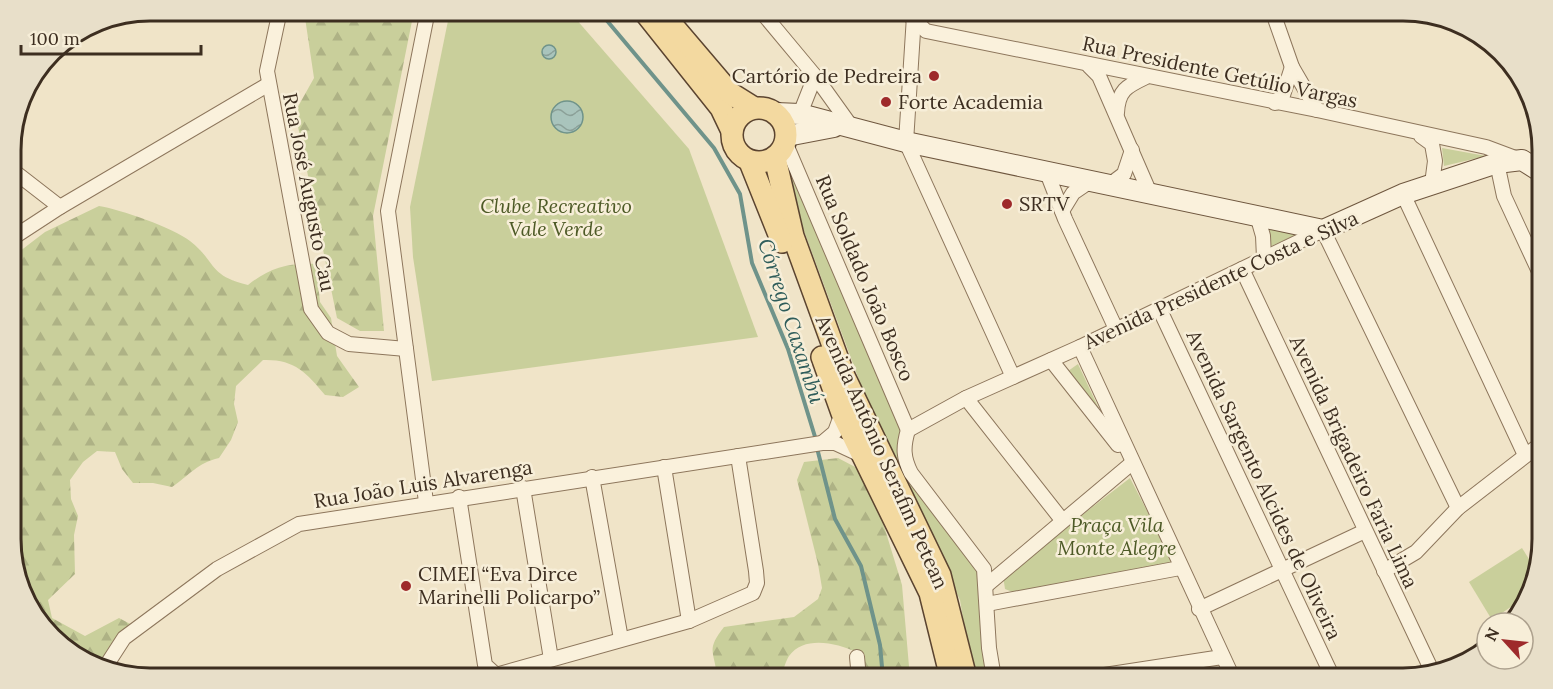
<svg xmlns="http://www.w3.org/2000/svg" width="1553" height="689" font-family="Lora,serif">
<defs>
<pattern id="forest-firs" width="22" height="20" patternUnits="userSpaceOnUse" patternTransform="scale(1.5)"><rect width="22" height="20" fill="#c9cf9b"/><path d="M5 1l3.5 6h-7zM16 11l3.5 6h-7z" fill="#aeb285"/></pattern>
<pattern id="water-waves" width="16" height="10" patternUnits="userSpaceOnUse" patternTransform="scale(1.5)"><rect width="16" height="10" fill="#a9c4bc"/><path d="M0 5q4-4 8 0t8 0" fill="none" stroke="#8ba098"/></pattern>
</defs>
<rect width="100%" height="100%" fill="#f0e4c8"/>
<g fill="#c9cf9b">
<polygon points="450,11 569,11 689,149 758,337 432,381 413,257 410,207"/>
<polygon points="1442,148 1486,156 1444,166"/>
<polygon points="786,153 902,426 899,446 978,571 988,678 973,678 960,600 879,434 787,185"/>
<polygon points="1263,222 1305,231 1267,248"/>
<polygon points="1078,364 1100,411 1068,371"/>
<polygon points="1130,478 1175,565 1015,593 1005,589 1003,576"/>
<polygon points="1522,548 1536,570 1532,592 1492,620 1469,582"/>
</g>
<g fill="url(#forest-firs)">
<polygon points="304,11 414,11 373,216 384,331 360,331 337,318 295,112 314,78"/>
<path d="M99,206C119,209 174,228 190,241C217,262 207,275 248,285C269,268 289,262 316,264L320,302L331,318L337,356L359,387L343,397L325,395C306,372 294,359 263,360L236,386L234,404L238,422L231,440L219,458C197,463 190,475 172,487L153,483H133L122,469L115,452L97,451L83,462L70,480L71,499L78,516L74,535L75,574L48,600L52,618L85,636L119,618L136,627L115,657L114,671L97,668L39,623L12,557L11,258L45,232Z"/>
<path d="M838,458L859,469L877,503L902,585L910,678H864L856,652C837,643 804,635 789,656C785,662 783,672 781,678H717C715,651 705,651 724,627L794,617L818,599L822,588L818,564L797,480L804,462Z"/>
</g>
<g fill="url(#water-waves)" stroke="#6f938a" stroke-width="1.5">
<circle cx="549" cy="52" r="7"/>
<circle cx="567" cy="117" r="16"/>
</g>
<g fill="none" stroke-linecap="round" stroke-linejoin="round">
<g stroke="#6f938a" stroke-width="4">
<polyline points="598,10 714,148 740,194 752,263 788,349 816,440"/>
<polyline points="817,448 835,519 861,566 880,645 883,678"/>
</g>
<defs>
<g id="street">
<polyline points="280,10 267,71 311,309 328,333 349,344 406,349"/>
<polyline points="760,10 815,76 853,129"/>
<polyline points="904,10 926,31 1317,110 1486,147 1518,159"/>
<polyline points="1272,10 1292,67 1317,110"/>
<polyline points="1409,12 1459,23"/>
<polyline points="914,16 906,142 1013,377"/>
<polyline points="1089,66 1099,76 1149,191"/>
<polyline points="1275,103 1283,95 1292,67"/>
<path d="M1117,113C1118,90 1127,86 1146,77"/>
<polyline points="800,114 815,76"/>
<polyline points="1421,136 1432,144 1435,161 1432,184"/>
<polyline points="785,142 908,430"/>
<polyline points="1497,163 1504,196 1542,278"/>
<polyline points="11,169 60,207"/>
<polyline points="1046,170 1065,219 1116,329"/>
<polyline points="1112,183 1124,174 1132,150"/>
<polyline points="1403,194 1525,455"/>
<polyline points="1062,211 1073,193 1092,180"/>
<polyline points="1257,215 1263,236 1264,258"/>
<polyline points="11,239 60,207 269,84"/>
<polyline points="1242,269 1432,671"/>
<polyline points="1159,308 1333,678"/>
<polyline points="1080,347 1233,678"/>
<polyline points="1051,360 1118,445"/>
<polyline points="966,398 1062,520"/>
<polyline points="908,430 966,398 1080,347 1323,230 1458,508"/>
<path d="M908,430C903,447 903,457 911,473L984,569L989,648L994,678"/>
<polyline points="822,443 835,432 842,413"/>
<polyline points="664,467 689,621"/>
<polyline points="592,477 621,639"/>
<polyline points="523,488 551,659"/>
<polyline points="459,497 485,665 496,675 689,621 753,593 757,583 756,571 738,456"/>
<polyline points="426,502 388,211 428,10"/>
<polyline points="1384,571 1416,552 1458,508 1542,443"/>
<polyline points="987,585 1132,463"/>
<polyline points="987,604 1180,568"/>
<polyline points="1199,609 1365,531"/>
<polyline points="857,657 859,678"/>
<polyline points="104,669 124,638 217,569 299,524 822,443 835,443 863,456"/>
<polyline points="1085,678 1222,657"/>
</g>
<g id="secondary">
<polyline points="776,113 800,114 906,142 1323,230 1403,194 1497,163 1522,160 1541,172"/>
<polyline points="787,136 834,127"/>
</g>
<g id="primary">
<polyline points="643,10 721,108 732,131"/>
<polyline points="667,19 730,93 754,108"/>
<circle cx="759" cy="135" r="27"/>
<polyline points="775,158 793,236 844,376 940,575 966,678"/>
<polyline points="750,162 782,242"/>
<polyline points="822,357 842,413 930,593 951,678"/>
</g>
</defs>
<use href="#street" stroke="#8d765c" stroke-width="16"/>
<use href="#secondary" stroke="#6f573f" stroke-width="22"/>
<use href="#primary" stroke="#5b4430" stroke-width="24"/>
<use href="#street" stroke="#faf1dc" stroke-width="14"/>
<use href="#secondary" stroke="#faf1dc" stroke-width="20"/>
<use href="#primary" stroke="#f3d9a0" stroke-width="21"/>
</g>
<g fill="#9e2a2b" stroke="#f7eed8" stroke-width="2">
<circle cx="934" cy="76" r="6"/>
<circle cx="886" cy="102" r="6"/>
<circle cx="1007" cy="204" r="6"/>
<circle cx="406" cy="586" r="6"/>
</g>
<g text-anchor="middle" stroke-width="5" stroke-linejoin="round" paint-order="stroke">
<g font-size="20" fill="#3d2e20" stroke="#f7eed8">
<text transform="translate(1220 72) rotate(12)" y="7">Rua Presidente Getúlio Vargas</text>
<text transform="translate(309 192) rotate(79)" y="7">Rua José Augusto Cau</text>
<text transform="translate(865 278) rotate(67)" y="7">Rua Soldado João Bosco</text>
<text transform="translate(1221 280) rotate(-25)" y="7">Avenida Presidente Costa e Silva</text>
<text transform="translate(882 452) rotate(66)" y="7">Avenida Antônio Serafim Petean</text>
<text transform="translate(1354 462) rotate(65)" y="7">Avenida Brigadeiro Faria Lima</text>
<text transform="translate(423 484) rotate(-9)" y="7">Rua João Luis Alvarenga</text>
<text transform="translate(1264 485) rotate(65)" y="7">Avenida Sargento Alcides de Oliveira</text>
</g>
<g font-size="20" fill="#3d2e20" stroke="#f7eed8" text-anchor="start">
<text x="922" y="83" text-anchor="end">Cartório de Pedreira</text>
<text x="898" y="109">Forte Academia</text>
<text x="1019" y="211">SRTV</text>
<text x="418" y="581">CIMEI “Eva Dirce<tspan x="418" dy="23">Marinelli Policarpo”</tspan></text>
</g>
<g font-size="20" font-style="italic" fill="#4d5a26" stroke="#f7eed8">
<text x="556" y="213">Clube Recreativo<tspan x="556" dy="23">Vale Verde</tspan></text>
<text x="1117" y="532">Praça Vila<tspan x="1117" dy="23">Monte Alegre</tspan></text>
</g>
<g font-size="21" font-style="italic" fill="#2f5d5a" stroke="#f7eed8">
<text transform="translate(791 321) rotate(72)" y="7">Córrego Caxambú</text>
</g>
</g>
<path d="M0 0H1553V689H0ZM150 21H1403A129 129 0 0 1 1532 150V539A129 129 0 0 1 1403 668H150A129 129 0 0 1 21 539V150A129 129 0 0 1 150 21Z" fill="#e8dfc9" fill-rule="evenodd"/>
<path fill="none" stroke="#3d2e20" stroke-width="3" d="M150 21H1403A129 129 0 0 1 1532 150V539A129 129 0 0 1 1403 668H150A129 129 0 0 1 21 539V150A129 129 0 0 1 150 21Z"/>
<g transform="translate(1505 641) rotate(297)"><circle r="28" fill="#f7eed8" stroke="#ada18e" stroke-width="1.5"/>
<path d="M0-4.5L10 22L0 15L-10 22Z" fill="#9e2a2b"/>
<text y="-9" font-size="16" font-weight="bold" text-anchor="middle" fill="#3d2e20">N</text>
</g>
<path d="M21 45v9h180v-9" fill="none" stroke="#3d2e20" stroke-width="3"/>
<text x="30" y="45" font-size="18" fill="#3d2e20" stroke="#f7eed8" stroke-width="4.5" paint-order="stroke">100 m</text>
</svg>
